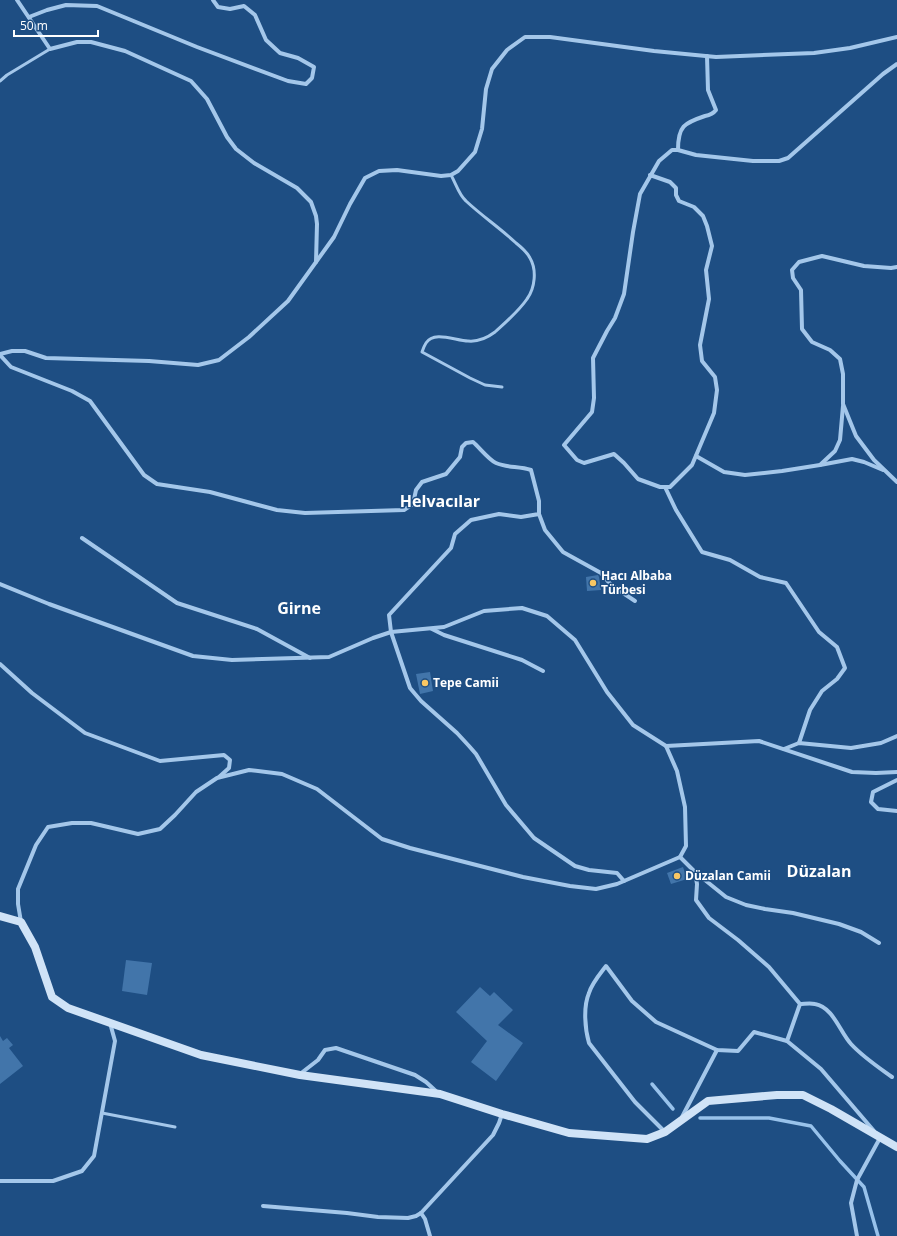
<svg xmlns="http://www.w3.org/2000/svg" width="897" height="1236" font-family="'Open Sans',sans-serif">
<rect width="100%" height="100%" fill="#1e4e83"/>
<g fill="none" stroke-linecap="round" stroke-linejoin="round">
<g stroke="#98c2eb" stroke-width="3.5">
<polyline points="652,1084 673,1109"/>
<polyline points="700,1118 769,1118 811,1126 840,1161 864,1187 878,1236"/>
</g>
</g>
<g fill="#4275aa">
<polygon points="598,575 599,577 601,590 587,591 586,577"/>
<polygon points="430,672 433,691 420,694 416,674"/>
<polygon points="683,867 687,879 671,884 667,873"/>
<polygon points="126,960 152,963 147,995 122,991"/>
<polygon points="480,987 490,996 494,992 513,1010 498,1025 523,1043 496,1081 471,1062 487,1041 456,1012"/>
<polygon points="0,1036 3,1041 7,1038 13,1045 9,1048 23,1066 0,1084"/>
</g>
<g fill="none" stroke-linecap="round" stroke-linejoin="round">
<g stroke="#a4c7ea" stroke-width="3">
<polyline points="0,81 7,75 50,49"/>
<path d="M451,175C456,184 459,195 466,201C482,216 500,228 516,243C521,247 527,252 530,258C537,270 535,288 527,299C519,311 506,322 495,332C487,338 478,342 468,341C456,341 434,330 426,343C424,346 423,349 422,352L470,378L485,385L502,387"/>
<polyline points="102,1113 175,1127"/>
</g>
<g stroke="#a4c7ea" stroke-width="4">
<polyline points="17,0 50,49 77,42 91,42 125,51 191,81 207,99 227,137 236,149 254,163 297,188 311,202 316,216 317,224 316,262"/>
<polyline points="29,17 47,10 66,5 97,6 197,47 288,81 306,84 312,78 314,67 298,58 280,53 266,40 255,15 244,6 230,9 218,7 213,0"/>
<path d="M678,150C678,126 684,123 705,116C710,115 713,114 716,110L708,90L707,56"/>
<polyline points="650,175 670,182 676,188 676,195 679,201 694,207 703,216 707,226 712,246 706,270 709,299 700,345 702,361 715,377 717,390 714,413 692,465 670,487 660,487 638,479 624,463 614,454 584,463 577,460 564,445 592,412 594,398 593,358 607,331 615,318 624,294 633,232 640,194 659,161 672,150 678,150 696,155 753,161 779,161 788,158 883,74 897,64"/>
<polyline points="897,267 891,268 864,266 822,256 799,262 792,270 793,278 801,290 802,329 812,342 830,350 840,359 843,374 843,404 856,436 874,460 897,482"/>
<polyline points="0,354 12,351 25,351 46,358 149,361 198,365 219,360 249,337 288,301 334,237 350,204 365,178 379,171 397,170 441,176 451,175 458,171 475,152 482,129 486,89 492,69 507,50 525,37 550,37 654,51 716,57 814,53 850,48 897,37"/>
<path d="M0,355L11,367L72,391L90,401L144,475L157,484L210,492L277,510L305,513L404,510L413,504L416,490L422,482L446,474L460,457L462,447L466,443L473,442C479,447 489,460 496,463C507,468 519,466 531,470L539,501V514L521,517L499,514L471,520L455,534L451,548L389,615L391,632L410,688L421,701L457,733L469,746L476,754L506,805L534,838L575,866L589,870L617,873L624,881"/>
<polyline points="696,456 724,472 745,475 782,471 820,465 835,451 840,440 843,406"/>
<polyline points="820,465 852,459 864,462 883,470"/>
<polyline points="665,487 676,510 702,552 730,560 760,577 786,583 819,632 837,647 845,668 837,679 822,691 810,710 799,743"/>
<polyline points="539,514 545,530 563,552 601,573 611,585 635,601"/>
<polyline points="82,538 177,603 257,629 310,658"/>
<polyline points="0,584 49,604 193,656 232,660 329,657 373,638 391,632 444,627 484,611 522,608 547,616 575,640 607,692 633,725 666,746 677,771 685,807 686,846 680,857 617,884 596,889 570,886 523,877 410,848 382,839 317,789 282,774 249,770 217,778 196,792 175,815 160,829 138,834 91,823 72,823 48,827 36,845 18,889 18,904 21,922"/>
<polyline points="432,629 444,635 522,660 543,671"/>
<polyline points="0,664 32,693 85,733 160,761 224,755 230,760 229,768 219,777"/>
<polyline points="666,746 759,741 852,772 876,773 897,772"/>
<polyline points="784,749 799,743 851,748 881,743 897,736"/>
<polyline points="897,780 873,792 871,802 878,809 897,811"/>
<polyline points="680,857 695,872 697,884 696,900 709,918 738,940 769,967 800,1004 787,1041 821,1069 874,1131"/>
<polyline points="695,872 726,897 746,905 765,909 793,913 839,924 861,932 879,943"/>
<path d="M800,1004C804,1004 810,1003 815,1004C833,1007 840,1032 851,1044C863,1057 878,1067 892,1077"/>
<polyline points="300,1074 318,1060 325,1050 336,1048 415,1075 426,1082 438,1093"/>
<polyline points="682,1117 717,1050"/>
<path d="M665,1132L635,1102L589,1043C585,1029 583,1007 589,993C592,983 600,974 606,966L632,1001L656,1022L717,1050L738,1051L754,1032L787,1041"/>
<polyline points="0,1181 53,1181 82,1171 94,1156 115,1041 110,1023"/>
<polyline points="263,1206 347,1213 378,1217 408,1218 416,1216 421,1213 493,1135 499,1123 502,1114"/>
<polyline points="421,1213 425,1219 430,1236"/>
<polyline points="857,1236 851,1203 857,1180 880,1138"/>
</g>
<polyline stroke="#d0e3f7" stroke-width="8" points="0,916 21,922 35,947 52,997 68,1008 201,1055 300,1075 440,1094 502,1114 569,1133 647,1139 665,1132 708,1101 777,1095 803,1095 831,1109 897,1147"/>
</g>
<g fill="#f9c763" stroke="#1e4e83" stroke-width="1.5">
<circle cx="593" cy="583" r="4"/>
<circle cx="425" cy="683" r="4"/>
<circle cx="677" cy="876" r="4"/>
</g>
<g text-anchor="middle" stroke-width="3" stroke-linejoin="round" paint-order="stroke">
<g font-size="12" font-weight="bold" fill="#fff" stroke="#1e4e83" text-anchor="start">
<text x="601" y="580">Hacı Albaba<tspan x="601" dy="14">Türbesi</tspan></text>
<text x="433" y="687">Tepe Camii</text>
<text x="685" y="880">Düzalan Camii</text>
</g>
<g font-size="16" font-weight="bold" fill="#fff" stroke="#1e4e83">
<text x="440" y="507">Helvacılar</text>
<text x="299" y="614">Girne</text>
<text x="819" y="877">Düzalan</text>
</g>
</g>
<path d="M14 30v6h84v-6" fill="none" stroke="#ffffff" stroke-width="2"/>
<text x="20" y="30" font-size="12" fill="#ffffff" stroke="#1e4e83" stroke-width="3" paint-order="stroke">50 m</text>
</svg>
